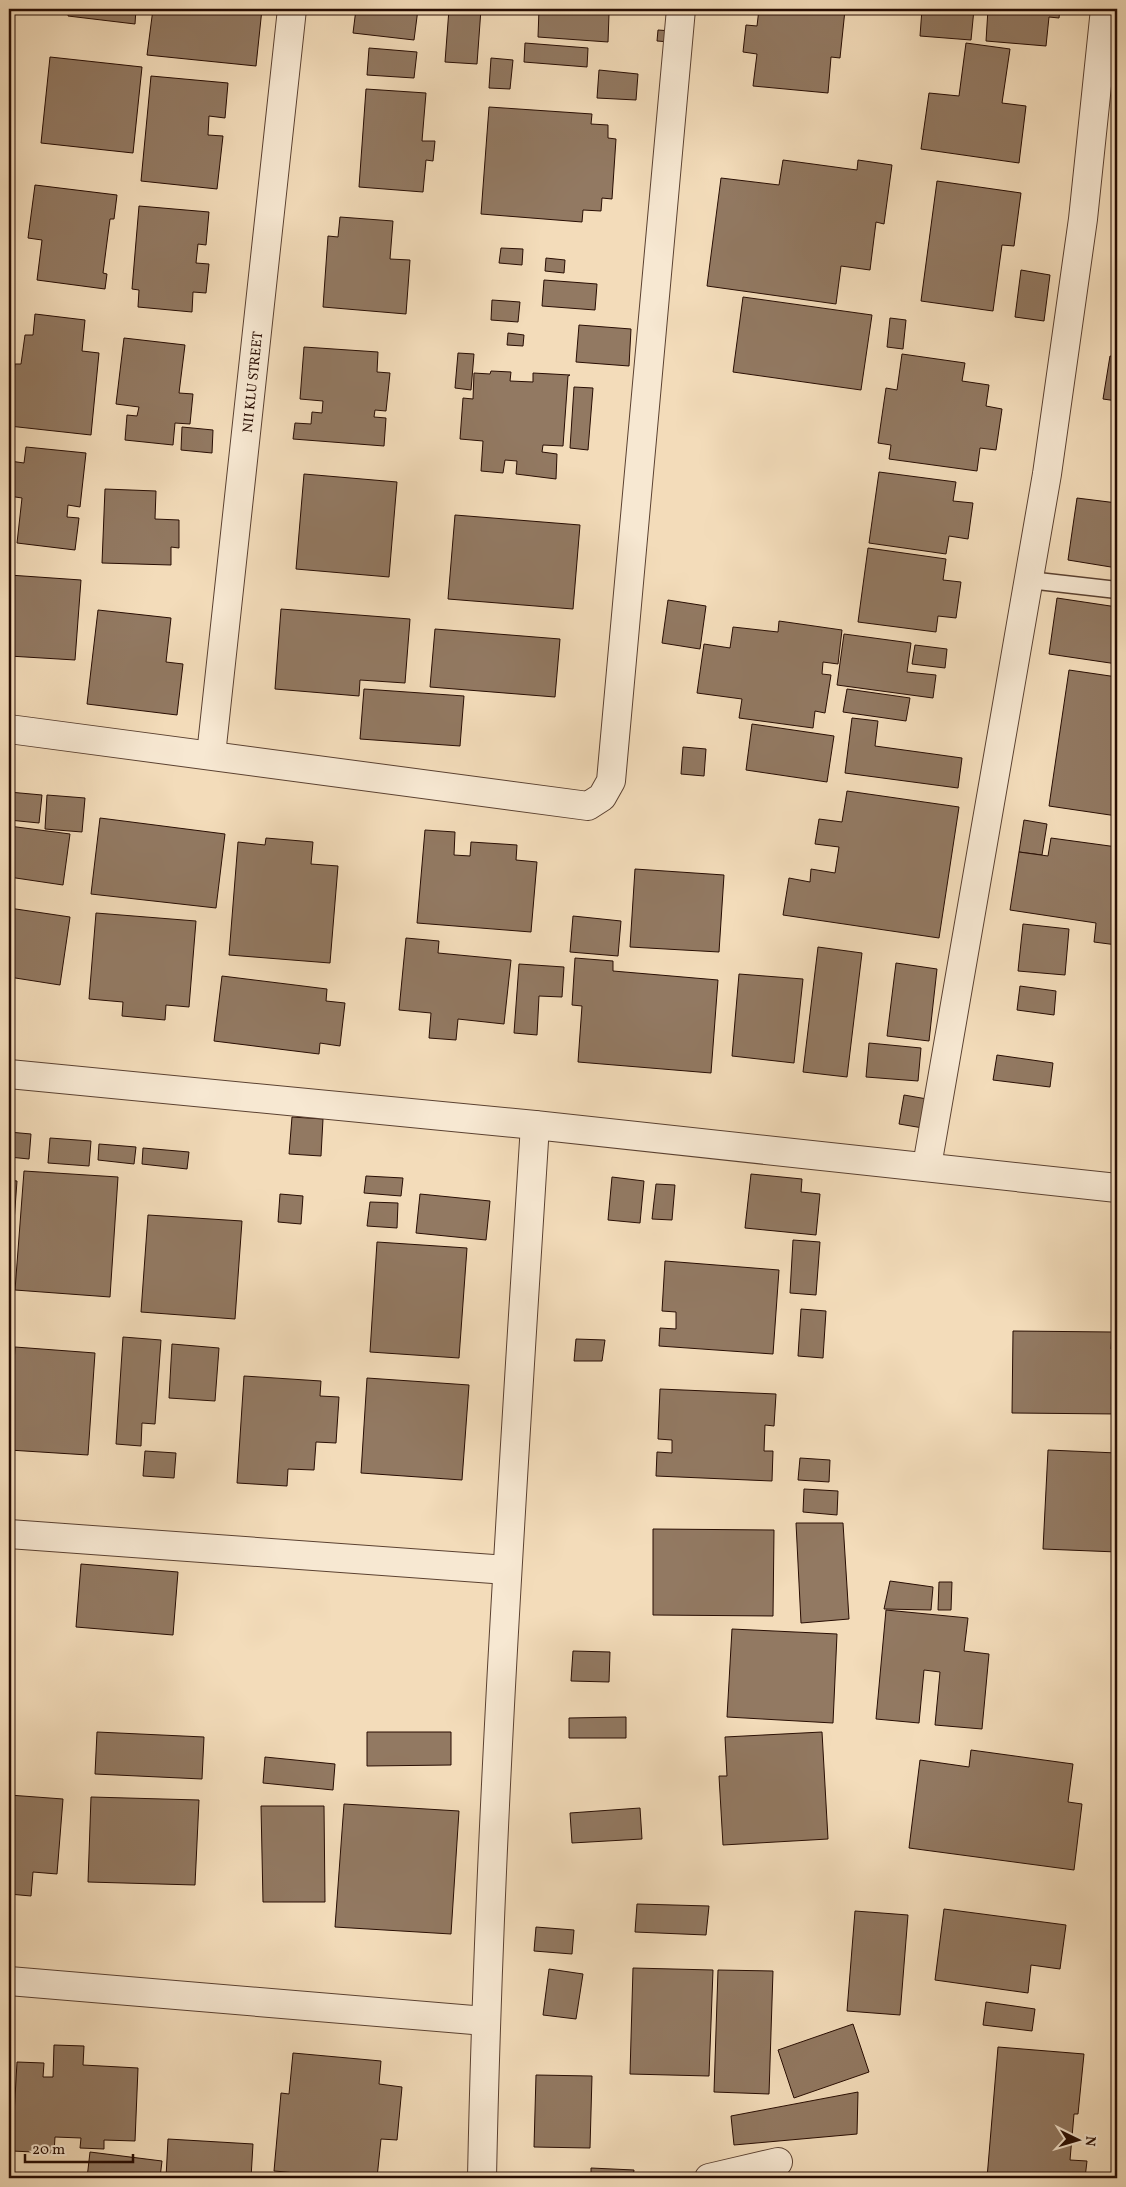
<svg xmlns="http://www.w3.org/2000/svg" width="1126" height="2187" font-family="Vollkorn,serif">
<rect width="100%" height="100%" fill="#f3dcba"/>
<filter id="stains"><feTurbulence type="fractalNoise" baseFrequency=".004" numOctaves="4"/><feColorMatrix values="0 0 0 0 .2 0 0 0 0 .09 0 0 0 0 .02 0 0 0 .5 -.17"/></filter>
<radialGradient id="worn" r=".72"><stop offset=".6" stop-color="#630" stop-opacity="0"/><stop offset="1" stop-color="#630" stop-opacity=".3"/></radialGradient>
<g fill="#927962" stroke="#280d03">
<polygon points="69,9 136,9 135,24 68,16"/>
<polygon points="153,9 262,9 256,66 147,55"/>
<polygon points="356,9 418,9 414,40 353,33"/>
<polygon points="449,9 481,9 477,64 445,62"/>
<polygon points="539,9 609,14 608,42 538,37"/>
<polygon points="759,9 845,10 840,58 831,57 828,93 753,86 757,54 743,52 746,25 757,26"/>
<polygon points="922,9 974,9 971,40 920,36"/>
<polygon points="988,9 1060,9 1059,18 1049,17 1046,46 986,41"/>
<polygon points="658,30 672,31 671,42 657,41"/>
<polygon points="525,43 588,48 587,67 524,62"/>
<polygon points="966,43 1010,49 1002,103 1026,106 1019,163 921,149 929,93 959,96"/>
<polygon points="369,48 417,52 414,78 367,75"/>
<polygon points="50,57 142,67 133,153 41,143"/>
<polygon points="491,58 513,60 510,89 489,88"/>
<polygon points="599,70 638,74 636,100 597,98"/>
<polygon points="151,76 228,83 225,118 209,116 208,135 223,136 217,189 141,181"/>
<polygon points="366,89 426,93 422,141 435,141 433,161 426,160 423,192 359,187"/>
<polygon points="489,107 592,114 591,124 608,125 608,138 616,139 612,199 602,198 601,211 583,210 582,222 481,214"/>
<polygon points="783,160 857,170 858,160 892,165 884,224 876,222 870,270 841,266 836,304 707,286 721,178 779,185"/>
<polygon points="937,181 1021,193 1014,246 1002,245 993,311 921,301"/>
<polygon points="35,185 117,195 114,219 110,219 103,273 107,274 105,289 37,280 42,240 28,238"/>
<polygon points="139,206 209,212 206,245 198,244 196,263 209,264 206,293 193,292 192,312 138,307 139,290 132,289"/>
<polygon points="340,217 393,221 390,259 410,260 406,314 323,307 328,236 338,237"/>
<polygon points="501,248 523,249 522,265 499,263"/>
<polygon points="546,258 565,260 564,273 545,271"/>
<polygon points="1021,270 1050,275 1044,321 1015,317"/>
<polygon points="544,280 597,284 595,310 542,306"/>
<polygon points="743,297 872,315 861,390 733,372"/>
<polygon points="492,300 520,302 518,322 491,320"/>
<polygon points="35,314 85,320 82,351 99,353 91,435 9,426 15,364 21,364 25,335 33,335"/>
<polygon points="890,318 906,320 903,349 887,347"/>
<polygon points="579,325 631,329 629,366 576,362"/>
<polygon points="508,333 524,335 523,346 507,345"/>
<polygon points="124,338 185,345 179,393 193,394 190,424 175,423 173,445 125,440 127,415 137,416 139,407 116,404"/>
<polygon points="304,347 378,352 377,372 390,373 386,411 375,410 374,417 386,418 384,446 293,439 295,423 311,424 312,412 322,413 323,401 300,399"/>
<polygon points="458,353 474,354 471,390 455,388"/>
<polygon points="902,354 965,363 962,381 989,385 986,406 1002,409 996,450 980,448 977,471 889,459 891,445 878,443 886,388 897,390"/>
<polygon points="1110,356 1117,357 1117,401 1103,399"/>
<polygon points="491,371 511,372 510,381 533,382 533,373 570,375 568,376 563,446 543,445 542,452 557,454 556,479 516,474 517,461 505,460 503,473 481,471 483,441 460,439 463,398 473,399 474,373 490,374"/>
<polygon points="574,387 593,388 588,450 570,448"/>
<polygon points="182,427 213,430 212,453 181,450"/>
<polygon points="26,447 86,453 80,507 68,505 67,517 79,518 75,550 17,543 22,498 9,496 9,471 10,461 24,463"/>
<polygon points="879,472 956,482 953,501 973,503 968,539 949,536 946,554 869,543"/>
<polygon points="304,474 397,482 389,577 296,569"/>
<polygon points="105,489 156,491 155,519 179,520 179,548 171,547 171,565 102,563"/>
<polygon points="1077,498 1117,503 1117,568 1068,560"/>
<polygon points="455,515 580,525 573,609 448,599"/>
<polygon points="868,548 946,559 943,580 961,582 956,618 938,616 936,632 858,622"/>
<polygon points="9,575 81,580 75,660 9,656"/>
<polygon points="1057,598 1117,607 1117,664 1049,654"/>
<polygon points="668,600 706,606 700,649 662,643"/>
<polygon points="281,609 410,619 405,683 360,680 359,696 275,689"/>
<polygon points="98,610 171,618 166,662 183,664 177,715 87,704"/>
<polygon points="779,621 842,630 838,664 823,662 822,674 831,675 825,713 815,711 813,728 739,718 742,699 697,693 704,644 730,648 733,627 778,632"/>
<polygon points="435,629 560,639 555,697 430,687"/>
<polygon points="844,634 911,643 907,672 936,675 933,698 837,685"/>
<polygon points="915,645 947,649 945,668 912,664"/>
<polygon points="1069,670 1117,677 1117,816 1049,806"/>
<polygon points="364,689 464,696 460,746 360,739"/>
<polygon points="847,689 910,698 906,721 843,712"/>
<polygon points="852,718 878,721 875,746 962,758 958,788 845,773"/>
<polygon points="752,724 834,736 827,782 746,770"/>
<polygon points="683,747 706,749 704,776 681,774"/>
<polygon points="847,791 959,807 939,938 783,915 789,878 810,882 811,869 835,873 839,847 815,844 819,819 842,822"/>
<polygon points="9,792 42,795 39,823 9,820"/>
<polygon points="47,795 85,798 82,832 45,829"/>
<polygon points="100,818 225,834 216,908 91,894"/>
<polygon points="1024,820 1047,824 1042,855 1019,852"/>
<polygon points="9,826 70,834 63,885 9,877"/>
<polygon points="425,830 455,832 454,855 470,856 471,842 517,845 516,860 537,862 531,932 417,923"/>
<polygon points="266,838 313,842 311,864 338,866 330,963 229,955 238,842 265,845"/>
<polygon points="1051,838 1117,847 1117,945 1094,942 1096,923 1010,910 1019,852 1048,856"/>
<polygon points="635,869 724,875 719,952 630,947"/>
<polygon points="9,908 70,917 60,985 9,977"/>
<polygon points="96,913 196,921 189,1007 166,1005 165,1020 122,1016 123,1002 89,999"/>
<polygon points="573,916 621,921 618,956 570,952"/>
<polygon points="1023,924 1069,929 1065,975 1018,971"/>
<polygon points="406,938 439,941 438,953 511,960 504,1024 458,1019 456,1040 429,1038 431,1013 399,1010"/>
<polygon points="818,947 862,953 847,1077 803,1072"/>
<polygon points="575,958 613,961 613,971 718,980 711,1073 578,1062 582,1006 572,1005"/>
<polygon points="896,963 937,969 929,1041 887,1036"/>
<polygon points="519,964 564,967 562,997 539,996 537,1035 514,1033"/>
<polygon points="739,974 803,979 794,1063 732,1056"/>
<polygon points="222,976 327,989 326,1001 345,1003 340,1046 320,1043 319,1054 214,1041"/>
<polygon points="1020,986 1056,991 1054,1015 1017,1010"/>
<polygon points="869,1043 921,1048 918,1081 866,1077"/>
<polygon points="997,1055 1053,1063 1050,1087 993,1080"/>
<polygon points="904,1095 927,1099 923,1128 899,1124"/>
<polygon points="292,1117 323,1119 321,1156 289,1154"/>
<polygon points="9,1132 31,1134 29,1159 9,1157"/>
<polygon points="50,1138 91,1141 89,1166 48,1163"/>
<polygon points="99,1144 136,1147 134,1164 98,1160"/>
<polygon points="143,1148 189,1152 187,1169 142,1164"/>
<polygon points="24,1171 118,1177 110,1297 15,1290"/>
<polygon points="751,1174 802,1179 801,1192 820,1194 816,1235 745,1228"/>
<polygon points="366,1176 403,1178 401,1196 364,1193"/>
<polygon points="612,1177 644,1181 640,1223 608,1220"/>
<polygon points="9,1180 17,1181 9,1291"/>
<polygon points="656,1184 675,1185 672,1220 652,1219"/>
<polygon points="280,1194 303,1196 301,1224 278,1222"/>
<polygon points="420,1194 490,1201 486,1240 416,1233"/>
<polygon points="370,1202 398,1203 397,1228 367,1226"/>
<polygon points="148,1215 242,1221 235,1319 141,1312"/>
<polygon points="793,1240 820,1242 816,1295 790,1293"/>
<polygon points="377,1242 467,1248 459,1358 370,1352"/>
<polygon points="665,1261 779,1270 773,1354 659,1346 660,1328 676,1329 676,1312 662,1311"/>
<polygon points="801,1309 826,1311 823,1358 798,1356"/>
<polygon points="1013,1331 1112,1332 1111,1349 1117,1349 1117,1414 1012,1413"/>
<polygon points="123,1337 161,1340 155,1424 142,1423 141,1446 116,1444"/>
<polygon points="576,1339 605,1340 602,1361 574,1361"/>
<polygon points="172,1344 219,1348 215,1401 169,1398"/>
<polygon points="15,1347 95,1353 88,1455 9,1450"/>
<polygon points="244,1376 321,1381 320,1396 339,1397 336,1443 316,1442 314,1470 288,1469 287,1486 237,1483"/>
<polygon points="367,1378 469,1385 462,1480 361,1473"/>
<polygon points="660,1389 776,1394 774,1426 765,1425 764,1451 773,1451 772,1481 656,1476 657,1452 672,1453 672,1440 658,1439"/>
<polygon points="1048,1450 1117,1453 1117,1552 1043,1549"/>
<polygon points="145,1451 176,1453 174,1478 143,1476"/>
<polygon points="800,1458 830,1460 829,1482 798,1480"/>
<polygon points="804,1489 838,1491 837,1515 803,1512"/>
<polygon points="796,1523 843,1523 849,1619 801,1623"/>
<polygon points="653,1529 774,1530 773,1616 653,1615"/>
<polygon points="81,1564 178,1572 173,1635 76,1627"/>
<polygon points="890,1581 933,1587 931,1610 884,1609"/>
<polygon points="939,1582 952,1582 951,1610 938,1610"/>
<polygon points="886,1610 968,1618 964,1651 989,1654 982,1729 935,1725 940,1672 924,1670 919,1723 876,1719"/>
<polygon points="732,1629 837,1634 833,1723 727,1717"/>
<polygon points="573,1651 610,1652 609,1682 571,1681"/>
<polygon points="626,1717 626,1738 569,1738 569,1718"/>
<polygon points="97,1732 204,1737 202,1779 95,1774"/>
<polygon points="367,1732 451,1732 451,1765 367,1766"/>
<polygon points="822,1732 828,1839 723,1845 719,1776 727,1776 725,1737"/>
<polygon points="971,1750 1073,1764 1068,1802 1082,1804 1074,1870 909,1848 920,1760 969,1767"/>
<polygon points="265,1757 335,1764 333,1790 263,1783"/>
<polygon points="9,1795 63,1799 57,1874 33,1872 31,1896 9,1894"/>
<polygon points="91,1797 199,1800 195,1885 88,1882"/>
<polygon points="344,1804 459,1811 451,1934 335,1927"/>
<polygon points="261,1806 324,1806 325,1902 263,1902"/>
<polygon points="640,1808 642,1839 572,1843 570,1813"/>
<polygon points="637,1904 709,1906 706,1935 635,1932"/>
<polygon points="944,1909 1066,1925 1060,1969 1031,1965 1028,1993 935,1980"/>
<polygon points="855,1911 908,1915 900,2015 847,2011"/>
<polygon points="536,1927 574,1930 572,1954 534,1951"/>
<polygon points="633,1968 713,1970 709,2076 630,2074"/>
<polygon points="549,1969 583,1974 576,2019 543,2015"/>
<polygon points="718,1970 773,1971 769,2094 714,2092"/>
<polygon points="986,2002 1035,2009 1032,2031 983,2025"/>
<polygon points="853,2024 869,2072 794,2098 778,2050"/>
<polygon points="54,2045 84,2046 83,2065 138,2068 135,2141 104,2140 104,2149 80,2148 81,2138 55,2137 54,2153 12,2151 17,2062 44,2063 43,2077 53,2077"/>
<polygon points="998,2047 1084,2054 1078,2114 1074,2114 1070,2160 1087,2161 1085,2178 987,2178"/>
<polygon points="293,2053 381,2061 379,2084 402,2087 397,2140 381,2139 377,2178 353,2178 274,2171 281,2093 289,2094"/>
<polygon points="536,2075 592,2076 590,2148 534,2147"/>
<polygon points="858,2092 857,2134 734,2145 731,2116"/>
<polygon points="168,2139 253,2144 251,2178 166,2178"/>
<polygon points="90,2152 162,2161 160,2178 87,2178"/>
<polygon points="591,2168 634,2170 633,2178 591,2178"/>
<polygon points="770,2176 857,2177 857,2178 770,2178"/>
</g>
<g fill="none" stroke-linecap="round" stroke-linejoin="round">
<defs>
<polyline id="service" points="1029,580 1117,590"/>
<g id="minor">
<polyline points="9,729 588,806 602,797 611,781 681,9"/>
<polyline points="211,755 292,9"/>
<polyline points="9,1074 535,1125 1117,1188"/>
<polyline points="927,1166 1047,474 1083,219 1105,9"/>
<polyline points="9,1534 507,1570"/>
<polyline points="9,1981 485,2021"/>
<path d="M482,2178C489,1827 513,1476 535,1125"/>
<polyline points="709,2178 778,2162"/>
</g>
</defs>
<use href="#service" stroke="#5b4131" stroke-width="19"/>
<use href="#minor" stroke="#5b4131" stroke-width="30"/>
<use href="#service" stroke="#f7e8d2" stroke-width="16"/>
<use href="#minor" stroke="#f7e8d2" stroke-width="28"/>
</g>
<g text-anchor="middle" stroke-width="5" stroke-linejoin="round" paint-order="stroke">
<g font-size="14" fill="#280d03" stroke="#f7e8d2">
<text transform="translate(252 382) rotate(-84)" y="5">NII KLU STREET</text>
</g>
</g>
<rect width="1126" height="2187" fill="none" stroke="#f3dcba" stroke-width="30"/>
<rect x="10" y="10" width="1106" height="2167" fill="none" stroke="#280d03" stroke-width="2.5"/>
<rect x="15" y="15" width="1096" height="2157" fill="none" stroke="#280d03"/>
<g transform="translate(1078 2140) rotate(95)" stroke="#f7e8d2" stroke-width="4" paint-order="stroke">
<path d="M0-4L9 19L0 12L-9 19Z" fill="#280d03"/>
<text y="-8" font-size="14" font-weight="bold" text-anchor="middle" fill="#280d03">N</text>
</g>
<path d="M25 2154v8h108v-8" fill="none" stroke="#280d03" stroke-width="2.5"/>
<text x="32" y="2154" font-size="15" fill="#280d03" stroke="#f7e8d2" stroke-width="4" paint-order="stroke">20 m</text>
<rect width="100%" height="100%" filter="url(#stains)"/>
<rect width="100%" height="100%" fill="url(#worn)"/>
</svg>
